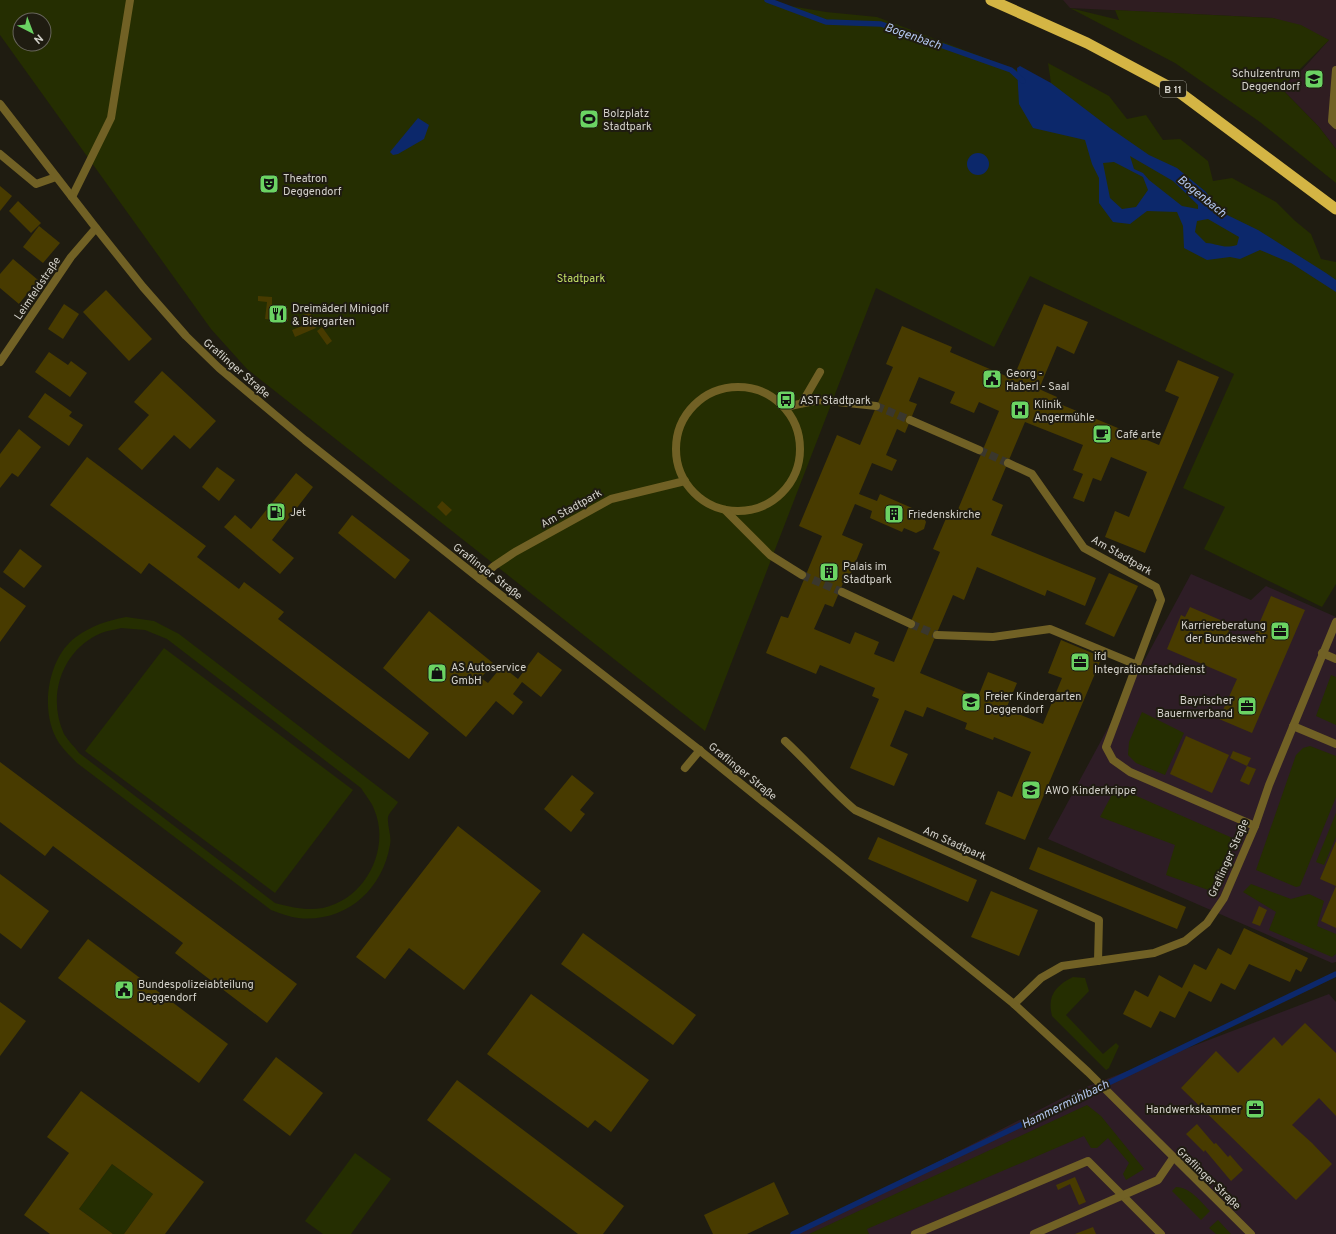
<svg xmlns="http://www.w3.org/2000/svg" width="1336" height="1234" font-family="Overpass,sans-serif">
<rect width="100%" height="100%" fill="#1f1c11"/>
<g fill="#2e1d26">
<polygon points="1191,574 1251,600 1266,586 1336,617 1336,962 1332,963 1048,839"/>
<polygon points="1329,994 1336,1002 1336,1234 797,1234 1078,1090"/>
</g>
<polygon fill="#2f1d21" points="1063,0 1336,0 1336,149 1319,127 1281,88 1302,70 1329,40 1273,18 1070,8"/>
<g fill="#252e01" fill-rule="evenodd">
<path d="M0,0H767L784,5L826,12L877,17L1051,83L1048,63L1109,96L1127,119L1146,115L1163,140L1180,139L1208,161L1213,181L1232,178L1276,202L1294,220L1311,234L1321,259L1336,262V584L1322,607L1204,549L1225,507L1183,488L1234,374L1030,276L994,347L876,288L705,731L247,369L211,329L0,35ZM20,20H44V44H20Z"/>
<polygon points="1070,8 1119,20 1115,10 1273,18 1301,25 1329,40 1281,88 1319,127 1336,149 1336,183 1260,122 1175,63"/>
<path d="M126,617L154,621L179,634L398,802C396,806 389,813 388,817C387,826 392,836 390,845C382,891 345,923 298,918C289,917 280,913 271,910L77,763C71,757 64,750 59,743C39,713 47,658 76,637C93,625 106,621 126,617ZM121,628L145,630L167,639L361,788C365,795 371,801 374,809C391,848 366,899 323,908C306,911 291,907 275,903L79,753C75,747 68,741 64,734C47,697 61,653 97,635C104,631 114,630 121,628Z"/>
<polygon points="164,648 353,790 275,893 85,751"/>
<polygon points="1331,675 1336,677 1336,725 1316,716"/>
<polygon points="1142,712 1184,733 1165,775 1136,763 1128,755 1129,742"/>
<polygon points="1310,746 1336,756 1336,797 1300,886 1296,887 1256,870 1296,755 1303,748"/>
<polygon points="1116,787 1237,840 1211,891 1166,875 1175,845 1100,817"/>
<polygon points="1336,813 1336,837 1324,865 1316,862"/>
<polygon points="1251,884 1291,899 1309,894 1324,901 1317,926 1336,934 1336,954 1332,957 1269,930 1276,912 1243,892"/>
<path d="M1073,977L1085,978L1089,991L1066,1015L1103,1054L1116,1043L1119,1046L1109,1068L1106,1070L1052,1016C1047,996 1055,986 1073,977Z"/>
<polygon points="1087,1105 1101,1116 1144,1169 1126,1180 1123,1174 1129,1163 1108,1138 1097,1148 1091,1148 1084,1136 867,1229 869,1234 809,1234"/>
<polygon points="355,1153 391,1179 351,1234 323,1234 305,1221"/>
<polygon points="112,1164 153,1194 124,1234 113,1234 79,1209"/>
<path d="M1176,1187C1190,1187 1201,1202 1210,1211L1201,1220L1172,1191Z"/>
<polygon points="1218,1220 1231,1234 1216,1234 1209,1228"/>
</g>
<g fill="#0c286b" fill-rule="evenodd">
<path d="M1020,66L1051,83L1110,128L1149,155L1177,168L1206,192L1219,211L1258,230L1326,273L1336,280V292L1291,263L1260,250L1240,259L1230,257L1207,260L1184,248L1183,226L1177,212L1147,211L1130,224L1113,222L1099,203V178L1092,164L1085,140L1033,128L1019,104L1017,68ZM1130,156L1173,181L1198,205V209L1182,206L1149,180L1143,173L1134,169ZM1114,162L1143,177L1148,190L1136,207L1122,209L1110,198L1103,163ZM1208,219L1239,237L1237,245C1223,249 1219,244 1206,243L1195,232L1197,221Z"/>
<polygon points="418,118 429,125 424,139 398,154 393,155 390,152"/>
<circle cx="978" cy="164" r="11"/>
</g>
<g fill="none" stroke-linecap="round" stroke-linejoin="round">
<g stroke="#0c286b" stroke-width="5.5">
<polyline points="767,0 826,22 881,24 1011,70 1023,81"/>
<polyline points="793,1234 1336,974"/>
</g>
</g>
<g fill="#483b00" fill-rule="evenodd">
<polygon points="0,186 12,196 0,211"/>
<polygon points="18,201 41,223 31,233 9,211"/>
<polygon points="39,226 60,243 43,263 23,247"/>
<polygon points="13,259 38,280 19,304 0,288 0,274"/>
<polygon points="106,290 152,339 129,361 83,312"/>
<polygon points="258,296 272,297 272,312 274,307 288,308 288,321 265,319 267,302 258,301"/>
<polygon points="64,304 79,314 63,339 48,329"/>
<path d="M1044,304L1088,322L1074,354L1057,346L1039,389L1057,397L1055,402L1159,445L1179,397L1165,391L1178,360L1219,377L1145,553L1105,537L1115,511L1129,517L1147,472L1111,457L1101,481L1093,478L1084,502L1073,498L1083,474L1073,470L1083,445L1025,422L992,500L1003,505L991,535L1096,578L1085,606L1047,590L1045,596L977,567L964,600L953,595L920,673L978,697L988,672L1017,683L1006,709L1043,724L1062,678L1048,673L1061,640L1102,657L1025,840L985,824L998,791L1012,797L1031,752L994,737L993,740L965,729L967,723L927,707L923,717L905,710L890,746L908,754L894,786L850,768L879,699L872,696L875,688L820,665L816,674L766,653L781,616L788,618L822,536L799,526L837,435L860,445L893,367L886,364L902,326L952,347L950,352L1013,379ZM919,377L955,392L950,403L974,413L979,402L999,411L954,519L947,516L933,549L940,552L894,662L874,654L879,642L855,632L850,644L814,629L825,604L833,607L846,576L849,578L863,544L842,535L855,504L872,511L870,518L902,532L904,528L916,533L924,529L926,522L923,516L911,511L912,508L880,494L877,501L859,494L872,463L892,471L897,460L886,455L897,429L905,433L917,404L909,401Z"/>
<polygon points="310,312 316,328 295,337 292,330 307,324 303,315"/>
<polygon points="322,327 332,341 327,345 317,331"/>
<polygon points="49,352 68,365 71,361 87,373 70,397 35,372"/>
<polygon points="162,371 216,421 190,449 174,435 142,470 118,449 149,415 134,402"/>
<polygon points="45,393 72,412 69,416 83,425 69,446 28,417"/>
<polygon points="19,429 41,447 18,477 12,473 0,488 0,454"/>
<polygon points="87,457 206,546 197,557 239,589 244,582 284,612 278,619 429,733 409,759 149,563 141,574 50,505"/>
<polygon points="217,467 235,480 219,501 202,487"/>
<polygon points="296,473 313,487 272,540 294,558 280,574 224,527 235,515 251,529"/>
<polygon points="442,501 452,510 446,516 437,507"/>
<polygon points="352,515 410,560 395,579 338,533"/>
<polygon points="20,549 42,566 24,588 3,572"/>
<polygon points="1109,573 1138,586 1114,637 1085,624"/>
<polygon points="0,587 26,606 0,642"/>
<polygon points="1271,596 1305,610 1252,733 1219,719 1237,679 1167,649 1181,615 1185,617 1190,607 1232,625 1227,635 1250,645"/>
<polygon points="429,611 493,663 481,678 488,683 502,666 518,679 538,652 562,670 541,697 522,682 513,694 523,702 513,715 496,701 466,737 383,668"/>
<polygon points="1186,736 1229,755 1212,793 1170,774"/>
<polygon points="1233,751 1251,758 1247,766 1230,758"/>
<polygon points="0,762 297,984 267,1023 175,953 183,943 53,846 45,856 0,822"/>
<polygon points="1247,766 1256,769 1249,785 1240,781"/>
<polygon points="572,775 594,793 580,810 585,814 571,832 544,809"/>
<polygon points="458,826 541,891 464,990 409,948 385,979 356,957"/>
<polygon points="878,837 977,880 968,902 868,859"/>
<polygon points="1336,841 1336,928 1321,921 1336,886 1320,879"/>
<polygon points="1038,847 1186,907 1177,929 1029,869"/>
<polygon points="0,874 49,911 21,949 0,933"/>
<polygon points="991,891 1038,910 1019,956 971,937"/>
<polygon points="1259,906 1267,910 1260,926 1252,923"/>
<polygon points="1244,928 1308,958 1301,972 1296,969 1290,982 1249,964 1235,990 1221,983 1211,1002 1189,991 1175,1018 1160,1011 1151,1028 1123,1014 1135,990 1148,997 1159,975 1182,988 1194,964 1206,970 1218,948 1231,955"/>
<polygon points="583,933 696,1015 673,1045 561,964"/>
<polygon points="88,939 228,1044 199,1083 58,978"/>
<polygon points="531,994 649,1080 611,1132 595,1120 588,1128 487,1054"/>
<polygon points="0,1002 26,1021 0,1056"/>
<polygon points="1305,1023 1336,1053 1336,1116 1319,1098 1292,1125 1312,1143 1332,1164 1296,1200 1181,1088 1216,1051 1238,1073 1274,1037 1282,1046"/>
<polygon points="276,1057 323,1093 290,1136 243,1100"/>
<polygon points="457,1080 624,1206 603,1234 578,1234 427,1120"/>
<polygon points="81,1091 204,1182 165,1234 124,1234 153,1194 112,1164 79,1209 113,1234 50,1234 24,1215 69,1153 47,1137"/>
<polygon points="1197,1124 1214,1144 1216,1143 1228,1157 1230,1155 1243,1170 1231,1181 1205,1150 1204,1152 1186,1134"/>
<polygon points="1075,1177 1086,1202 1079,1205 1070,1184 1058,1190 1056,1185"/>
<polygon points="774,1182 789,1214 747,1234 713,1234 704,1215"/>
<polygon points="1093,1227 1096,1234 1075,1234"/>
</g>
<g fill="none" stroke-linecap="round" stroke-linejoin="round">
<g stroke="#3a372d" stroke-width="8" stroke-dasharray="8 4" stroke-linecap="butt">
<polyline points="876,406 910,420"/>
<polyline points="979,450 1008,463"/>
<polyline points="802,575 842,592"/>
<polyline points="911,624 937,635"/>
</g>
<g stroke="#716125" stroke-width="8">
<polyline points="1336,70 1332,121 1336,125"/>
<polyline points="0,154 36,184 56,177"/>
<polyline points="72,197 111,118 130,0"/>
<polyline points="802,403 820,372"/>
<polyline points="1322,653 1336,659"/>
<polyline points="1293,726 1336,744"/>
<polyline points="915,1234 1088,1161 1161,1234"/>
<polyline points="1034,1234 1158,1180 1173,1158"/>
</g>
<g stroke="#716125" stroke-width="8">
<polyline points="0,362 71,257 96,228"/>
<circle cx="738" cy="449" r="62"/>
<polyline points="785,407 819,400 876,406"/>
<polyline points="910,420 979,450"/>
<polyline points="1008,463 1032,474 1084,548 1156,587 1161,600 1106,747 1113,760 1130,772 1255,826"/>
<polyline points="725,510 770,555 802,575"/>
<polyline points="480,579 494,566 515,552 611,499 685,481"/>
<polyline points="842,592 911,624"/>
<polyline points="937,635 993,637 1050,629 1137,665"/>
<path d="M785,741C810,764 830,789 855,810L1099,920L1098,961"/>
<polyline points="685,768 700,750"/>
<polyline points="1014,1004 1041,978 1062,966 1154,953 1185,941 1207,923 1224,898 1255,826 1269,785 1336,622"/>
</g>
<polyline stroke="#716125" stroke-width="8" points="0,104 96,228 143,287 186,336 219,368 305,440 480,579 698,749 1014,1004 1088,1072 1251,1234"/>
<polyline stroke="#d4b544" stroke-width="11" points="991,0 1087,43 1179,92 1336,209"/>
</g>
<defs>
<symbol id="school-square" viewBox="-11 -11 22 22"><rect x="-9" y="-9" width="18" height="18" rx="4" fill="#6bd363" stroke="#1f1c11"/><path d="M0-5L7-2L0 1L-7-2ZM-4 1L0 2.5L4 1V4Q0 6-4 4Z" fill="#111"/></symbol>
<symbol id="stadium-square" viewBox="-11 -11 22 22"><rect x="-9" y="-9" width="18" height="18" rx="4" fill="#6bd363" stroke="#1f1c11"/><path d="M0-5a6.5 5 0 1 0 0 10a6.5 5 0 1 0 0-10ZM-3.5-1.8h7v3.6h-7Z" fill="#111"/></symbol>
<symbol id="theatre-square" viewBox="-11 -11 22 22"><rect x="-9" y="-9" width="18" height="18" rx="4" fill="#6bd363" stroke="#1f1c11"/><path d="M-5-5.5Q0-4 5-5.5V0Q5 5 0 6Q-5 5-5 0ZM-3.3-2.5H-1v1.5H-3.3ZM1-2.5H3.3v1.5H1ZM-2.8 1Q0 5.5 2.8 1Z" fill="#111"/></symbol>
<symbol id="restaurant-square" viewBox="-11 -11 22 22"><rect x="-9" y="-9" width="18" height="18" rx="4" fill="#6bd363" stroke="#1f1c11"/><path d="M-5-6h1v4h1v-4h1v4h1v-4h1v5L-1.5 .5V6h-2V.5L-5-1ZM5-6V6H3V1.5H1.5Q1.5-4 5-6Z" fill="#111"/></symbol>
<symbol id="civic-square" viewBox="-11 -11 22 22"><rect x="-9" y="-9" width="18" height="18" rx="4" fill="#6bd363" stroke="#1f1c11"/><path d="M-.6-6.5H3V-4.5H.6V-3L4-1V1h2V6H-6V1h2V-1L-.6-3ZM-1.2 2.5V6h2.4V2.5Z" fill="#111"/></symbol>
<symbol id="bus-square" viewBox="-11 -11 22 22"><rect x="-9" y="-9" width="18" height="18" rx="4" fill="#6bd363" stroke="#1f1c11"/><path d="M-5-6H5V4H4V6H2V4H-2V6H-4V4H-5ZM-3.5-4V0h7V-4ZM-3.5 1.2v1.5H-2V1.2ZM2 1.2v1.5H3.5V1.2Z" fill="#111"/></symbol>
<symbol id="hospital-square" viewBox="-11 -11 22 22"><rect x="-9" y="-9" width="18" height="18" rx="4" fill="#6bd363" stroke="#1f1c11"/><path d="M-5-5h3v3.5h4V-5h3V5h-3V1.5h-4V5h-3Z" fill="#111"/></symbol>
<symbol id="cafe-square" viewBox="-11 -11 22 22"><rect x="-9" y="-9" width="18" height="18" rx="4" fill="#6bd363" stroke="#1f1c11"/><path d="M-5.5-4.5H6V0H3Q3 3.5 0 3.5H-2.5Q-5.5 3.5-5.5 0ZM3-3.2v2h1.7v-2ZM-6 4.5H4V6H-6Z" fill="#111"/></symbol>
<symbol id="fuel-square" viewBox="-11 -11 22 22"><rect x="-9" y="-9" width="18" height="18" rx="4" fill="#6bd363" stroke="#1f1c11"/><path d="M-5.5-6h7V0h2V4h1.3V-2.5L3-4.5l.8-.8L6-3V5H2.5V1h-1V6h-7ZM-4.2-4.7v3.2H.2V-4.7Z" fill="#111"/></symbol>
<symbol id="building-square" viewBox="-11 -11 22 22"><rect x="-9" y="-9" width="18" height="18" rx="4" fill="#6bd363" stroke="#1f1c11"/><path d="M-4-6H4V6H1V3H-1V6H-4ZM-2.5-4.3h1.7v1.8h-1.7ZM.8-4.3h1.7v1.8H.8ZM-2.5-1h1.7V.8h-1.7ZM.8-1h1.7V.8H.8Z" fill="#111"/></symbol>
<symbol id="office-square" viewBox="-11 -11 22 22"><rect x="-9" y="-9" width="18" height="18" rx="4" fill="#6bd363" stroke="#1f1c11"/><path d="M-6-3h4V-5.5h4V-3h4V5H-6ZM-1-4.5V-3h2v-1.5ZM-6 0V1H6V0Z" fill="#111"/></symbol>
<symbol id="shop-square" viewBox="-11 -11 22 22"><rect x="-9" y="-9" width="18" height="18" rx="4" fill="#6bd363" stroke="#1f1c11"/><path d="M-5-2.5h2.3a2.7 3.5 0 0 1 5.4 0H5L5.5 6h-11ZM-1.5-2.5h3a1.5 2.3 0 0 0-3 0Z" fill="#111"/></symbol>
</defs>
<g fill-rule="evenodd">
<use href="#school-square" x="1303" y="68" width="22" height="22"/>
<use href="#stadium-square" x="578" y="108" width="22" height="22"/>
<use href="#theatre-square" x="258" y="173" width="22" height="22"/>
<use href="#restaurant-square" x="267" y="303" width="22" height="22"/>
<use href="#civic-square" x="981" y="368" width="22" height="22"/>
<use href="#bus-square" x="775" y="389" width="22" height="22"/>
<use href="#hospital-square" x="1009" y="399" width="22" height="22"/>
<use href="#cafe-square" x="1091" y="423" width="22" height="22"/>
<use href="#fuel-square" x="265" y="501" width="22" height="22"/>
<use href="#building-square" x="883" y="503" width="22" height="22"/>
<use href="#building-square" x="818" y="561" width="22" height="22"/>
<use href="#office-square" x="1269" y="620" width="22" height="22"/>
<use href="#office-square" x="1069" y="651" width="22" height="22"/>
<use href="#shop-square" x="426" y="662" width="22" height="22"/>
<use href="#school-square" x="960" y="691" width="22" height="22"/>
<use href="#office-square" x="1236" y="695" width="22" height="22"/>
<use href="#school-square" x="1020" y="779" width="22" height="22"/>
<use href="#civic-square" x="113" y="979" width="22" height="22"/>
<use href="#office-square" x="1244" y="1098" width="22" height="22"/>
</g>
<g text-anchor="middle" stroke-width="4" stroke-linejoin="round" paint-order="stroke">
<rect fill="#1f1c11" stroke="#9d9b92" stroke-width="1" x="1160" y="81" width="26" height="16" rx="3"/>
<g font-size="10" font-weight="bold" fill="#d3d1ca">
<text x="1173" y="93">B 11</text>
</g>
<g font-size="11" fill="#d3d1ca" stroke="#1f1c11" text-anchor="start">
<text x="1300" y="77" text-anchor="end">Schulzentrum<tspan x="1300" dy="13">Deggendorf</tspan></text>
<text x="603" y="117">Bolzplatz<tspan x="603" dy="13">Stadtpark</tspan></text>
<text x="283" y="182">Theatron<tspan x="283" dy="13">Deggendorf</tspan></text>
<text x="292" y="312">Dreimäderl Minigolf<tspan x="292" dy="13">&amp; Biergarten</tspan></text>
<text x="1006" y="377">Georg -<tspan x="1006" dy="13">Haberl - Saal</tspan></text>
<text x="800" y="404">AST Stadtpark</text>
<text x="1034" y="408">Klinik<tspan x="1034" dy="13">Angermühle</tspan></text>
<text x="1116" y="438">Café arte</text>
<text x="290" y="516">Jet</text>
<text x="908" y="518">Friedenskirche</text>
<text x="843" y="570">Palais im<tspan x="843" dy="13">Stadtpark</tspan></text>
<text x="1266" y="629" text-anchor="end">Karriereberatung<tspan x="1266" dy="13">der Bundeswehr</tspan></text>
<text x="1094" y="660">ifd<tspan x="1094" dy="13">Integrationsfachdienst</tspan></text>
<text x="451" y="671">AS Autoservice<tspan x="451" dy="13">GmbH</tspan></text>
<text x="985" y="700">Freier Kindergarten<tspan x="985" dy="13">Deggendorf</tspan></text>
<text x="1233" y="704" text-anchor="end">Bayrischer<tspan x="1233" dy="13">Bauernverband</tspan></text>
<text x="1045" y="794">AWO Kinderkrippe</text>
<text x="138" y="988">Bundespolizeiabteilung<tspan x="138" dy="13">Deggendorf</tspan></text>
<text x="1241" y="1113" text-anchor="end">Handwerkskammer</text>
</g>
<g font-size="11" fill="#c2df65" stroke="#1f1c11">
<text x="581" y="282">Stadtpark</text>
</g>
<g font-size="11" fill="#d3d1ca" stroke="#1f1c11">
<text transform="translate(37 288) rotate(-56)" y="4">Leimfeldstraße</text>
<text transform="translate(237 368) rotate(41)" y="4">Graflinger Straße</text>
<text transform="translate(571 508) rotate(-29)" y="4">Am Stadtpark</text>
<text transform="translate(1122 555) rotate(30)" y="4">Am Stadtpark</text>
<text transform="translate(488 571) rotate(38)" y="4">Graflinger Straße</text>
<text transform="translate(743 771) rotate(39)" y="4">Graflinger Straße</text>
<text transform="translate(955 843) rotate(24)" y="4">Am Stadtpark</text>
<text transform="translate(1228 858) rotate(-66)" y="4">Graflinger Straße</text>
<text transform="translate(1209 1178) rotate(44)" y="4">Graflinger Straße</text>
</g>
<g font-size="12" font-style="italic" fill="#b4c8f0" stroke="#1f1c11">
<text transform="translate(913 36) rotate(19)" y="4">Bogenbach</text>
<text transform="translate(1202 196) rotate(39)" y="4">Bogenbach</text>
<text transform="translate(1065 1104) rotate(-26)" y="4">Hammermühlbach</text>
</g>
</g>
<g transform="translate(32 32) rotate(138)"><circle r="19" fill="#1f1c11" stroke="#67645b"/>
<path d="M0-3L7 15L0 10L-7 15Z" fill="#6bd363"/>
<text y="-6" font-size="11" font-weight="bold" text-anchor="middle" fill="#d3d1ca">N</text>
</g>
</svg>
